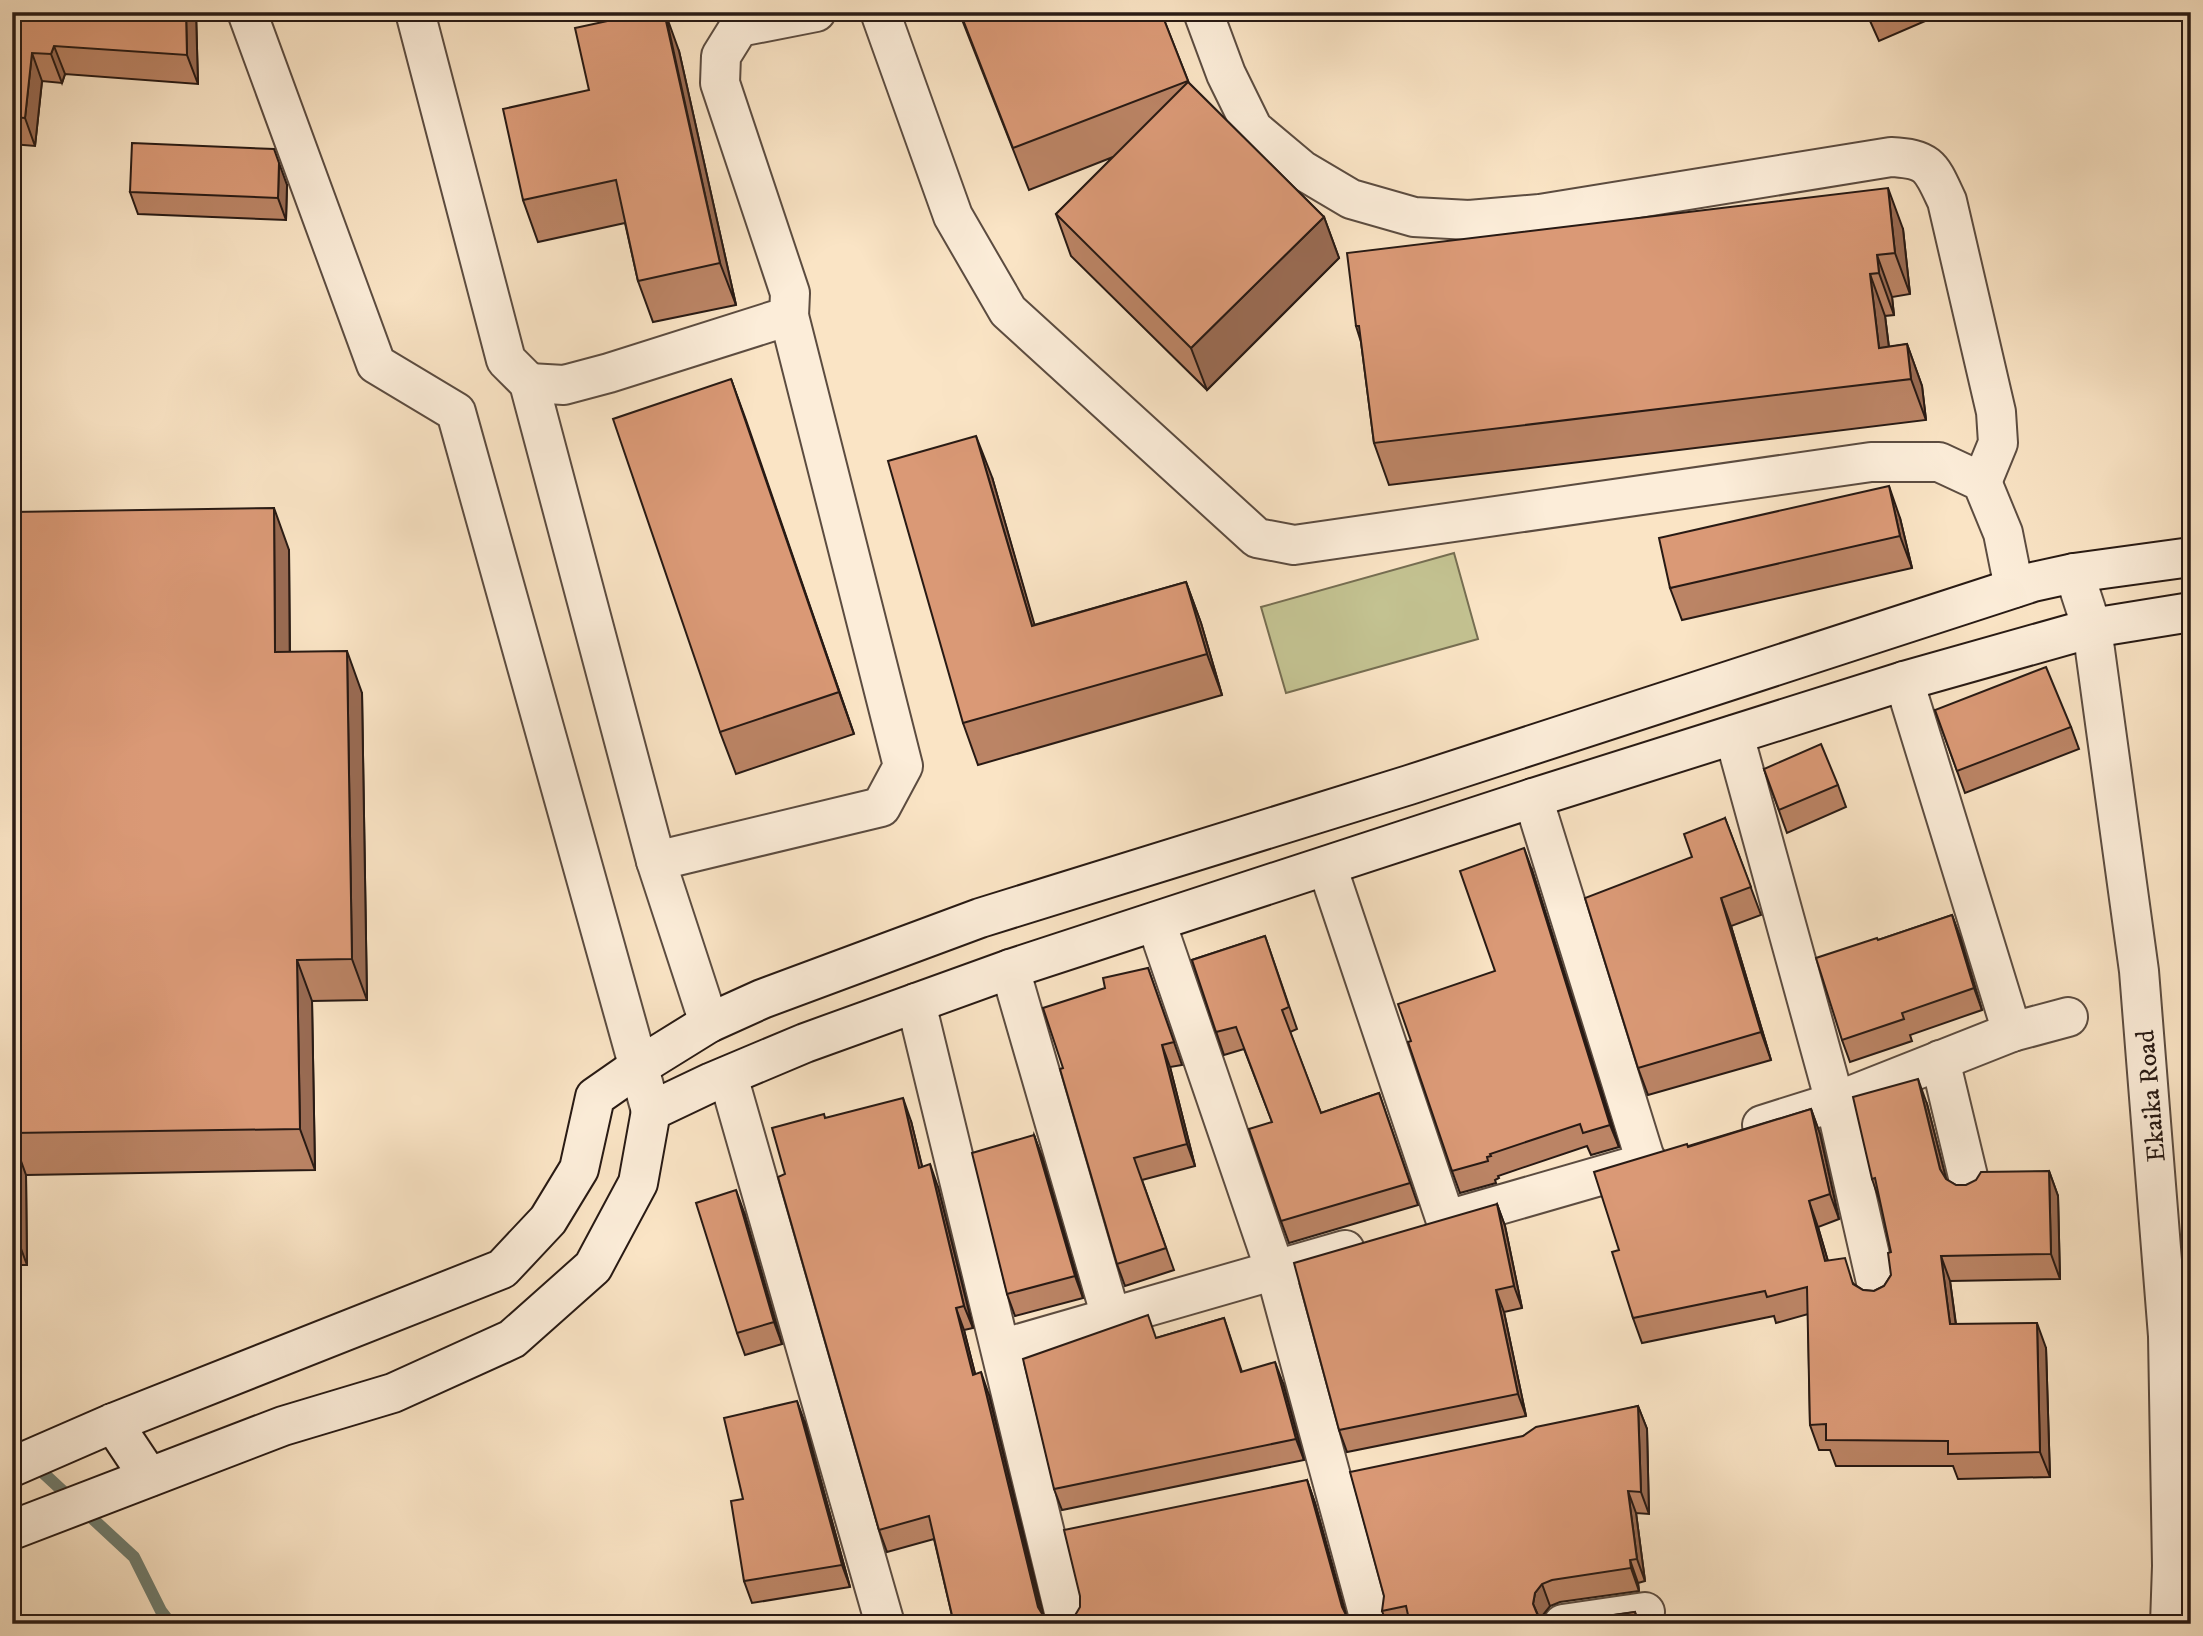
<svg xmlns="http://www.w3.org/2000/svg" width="2203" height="1636" font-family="'IM FELL DW Pica',serif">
<rect width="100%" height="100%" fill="#fae4c5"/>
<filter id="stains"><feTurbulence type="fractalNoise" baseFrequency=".00286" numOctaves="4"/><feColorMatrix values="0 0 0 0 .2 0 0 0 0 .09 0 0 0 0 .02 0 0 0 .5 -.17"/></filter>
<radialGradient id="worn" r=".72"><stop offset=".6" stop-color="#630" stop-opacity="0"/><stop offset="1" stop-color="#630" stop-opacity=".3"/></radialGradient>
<polygon fill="#c3c291" stroke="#766e52" stroke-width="2" points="1454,553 1478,639 1286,693 1261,607"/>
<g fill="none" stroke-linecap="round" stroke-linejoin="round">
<polyline stroke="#6f7d70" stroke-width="12" points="12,1444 134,1557 161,1611 171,1624"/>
<defs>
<g id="street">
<polyline points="247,12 376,364 456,412 651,1111"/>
<polyline points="415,12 506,360 529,383 656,861 709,1023"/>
<polyline points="880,12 953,216 1008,311 1257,538 1294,545 1871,462 1939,462 1982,482 2003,533 2014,588"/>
<path d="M1203,12L1226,74L1253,129L1302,170L1351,199L1414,217L1469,220L1540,214L1891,157C1930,159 1931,167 1947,201L1996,412L1998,443L1982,482"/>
<polyline points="529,383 564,385 609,373 789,316 790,293 720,83 721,56 739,27 816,12"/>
<polyline points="2074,573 2092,628 2139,971 2168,1336 2172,1566 2170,1624"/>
<polyline points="1904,681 2012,1032"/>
<polyline points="1734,735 1835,1102 1879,1295"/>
<polyline points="1533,798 1646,1162"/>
<polyline points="656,861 881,807 903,766 789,316"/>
<polyline points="1327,866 1446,1221"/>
<polyline points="1156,922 1275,1270 1371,1624"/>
<polyline points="1010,969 1111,1317"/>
<polyline points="916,1003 1067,1624"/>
<polyline points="1940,1060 1971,1189"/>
<polyline points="728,1076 885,1624"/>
<polyline points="1762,1125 1835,1102 2012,1032 2068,1017"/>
<polyline points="1447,1220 1648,1162"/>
<polyline points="1001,1349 1345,1250"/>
<polyline points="1563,1624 1645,1612"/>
</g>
<g id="secondary">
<polyline points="113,1423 149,1477"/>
<polyline points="12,1467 113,1423 502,1269 548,1220 579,1169 595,1097 638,1067 709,1023 762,999 980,918 1409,785 2033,582 2074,573 2191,557"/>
<polyline points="12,1530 283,1426 393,1393 512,1339 593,1267 638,1183 651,1111 712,1082 805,1043 1010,969 1533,798 1904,681 2092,628 2191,612"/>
</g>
</defs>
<use href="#street" stroke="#5c4c40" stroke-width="42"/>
<use href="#secondary" stroke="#281a14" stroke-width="42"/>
<use href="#street" stroke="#fcedd9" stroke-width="38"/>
<use href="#secondary" stroke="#fcedd9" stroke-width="38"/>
</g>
<g fill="#bb8465" stroke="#281a14" stroke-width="2">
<polygon points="12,12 196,12 198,84 65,74 62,83 42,81 35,146 12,144"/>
<polygon points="959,12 1161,12 1189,83 1324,217 1339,258 1207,390 1071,256 1056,214 1113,157 1029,190"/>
<polygon points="1866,12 1946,12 1879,41"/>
<polygon points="679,51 736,305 653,322 638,281 625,223 538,242 523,200 589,90"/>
<polygon points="287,185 286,220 138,214 130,192"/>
<polygon points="1903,229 1910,294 1892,297 1894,315 1885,316 1889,347 1907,344 1922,386 1926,420 1389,485 1374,443 1361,342 1356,326"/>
<polygon points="731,379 854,734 736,774 720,732"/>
<polygon points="992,477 1034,625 1186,582 1201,623 1222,695 978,765 963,723"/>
<polygon points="12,512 289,550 290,652 362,693 367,1000 312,1001 315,1170 26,1175 27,1265 12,1265"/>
<polygon points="1900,518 1912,568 1682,620 1670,588"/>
<polygon points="1935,710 2071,727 2079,749 1965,793"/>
<polygon points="1764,769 1838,785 1846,807 1787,833"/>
<polygon points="1725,818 1761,915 1731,926 1771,1060 1648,1095 1638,1068 1692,857"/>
<polygon points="1532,870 1619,1147 1591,1155 1587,1146 1498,1176 1499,1178 1495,1180 1496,1183 1460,1193 1452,1171 1411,1041 1495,971"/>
<polygon points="1952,915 1960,937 1982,1010 1910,1035 1912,1041 1850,1062 1842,1040 1878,940"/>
<polygon points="1265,936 1297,1029 1290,1032 1321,1113 1379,1093 1418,1205 1289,1243 1281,1221 1272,1122 1244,1049 1224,1055 1192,960"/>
<polygon points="1148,968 1182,1065 1170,1067 1195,1166 1142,1180 1174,1270 1125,1286 1117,1264 1105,988"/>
<polygon points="1927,1104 1946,1179 1956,1185 1966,1185 2049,1171 2058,1196 2060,1279 1950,1281 1956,1324 2046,1348 2050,1477 1958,1479 1953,1466 1836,1466 1830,1450 1819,1450 1810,1425 1808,1314 1776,1323 1774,1316 1642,1343 1633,1318 1619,1250 1688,1146 1811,1109 1820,1134 1839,1219 1818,1227 1828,1261 1854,1284 1863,1290 1874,1291 1884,1286 1891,1275 1891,1252 1881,1205 1872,1179"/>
<polygon points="825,1118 911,1121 922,1167 938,1187 973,1328 964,1330 975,1374 989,1395 1044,1617 1053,1623 1065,1623 1307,1480 1315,1503 1346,1614 1350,1624 954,1624 934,1539 887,1552 879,1530 785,1174"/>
<polygon points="1034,1135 1042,1157 1083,1298 1015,1316 1007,1294"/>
<polygon points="1497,1204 1505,1226 1522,1308 1504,1312 1526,1416 1347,1452 1339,1430"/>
<polygon points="744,1212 782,1344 745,1355 737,1333"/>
<polygon points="1224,1318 1242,1372 1283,1383 1304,1460 1062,1510 1054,1489 1156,1338"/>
<polygon points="1638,1406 1647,1429 1649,1514 1636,1513 1645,1581 1638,1583 1639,1591 1560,1602 1550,1606 1543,1615 1542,1619 1546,1622 1557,1623 1635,1612 1640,1624 1387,1624 1382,1611 1523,1436"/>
<polygon points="805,1423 850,1587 752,1603 744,1581 743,1499"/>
</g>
<g fill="#996b53" stroke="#281a14" stroke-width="2">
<polygon points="186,12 196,12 198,84 187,55"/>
<polygon points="665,12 679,51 736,305 720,263"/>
<polygon points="54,46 65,74 62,83 51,54"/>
<polygon points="32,53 42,81 35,146 25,118"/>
<polygon points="279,163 287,185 286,220 278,198"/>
<polygon points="1888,188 1903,229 1910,294 1895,253"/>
<polygon points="1324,217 1339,258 1207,390 1191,348"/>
<polygon points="1877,255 1892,297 1894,315 1879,273"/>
<polygon points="1870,274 1885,316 1893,381 1879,348"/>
<polygon points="1907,344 1922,386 1926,420 1911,379"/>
<polygon points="731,379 746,420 854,734 839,692"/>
<polygon points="976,436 992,477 1047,668 1032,626"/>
<polygon points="1889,486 1900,518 1912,568 1900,536"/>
<polygon points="274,508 289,550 290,694 275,652"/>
<polygon points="1186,582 1201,623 1222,695 1207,654"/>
<polygon points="347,651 362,693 367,1000 352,959"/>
<polygon points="1524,848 1532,870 1619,1147 1610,1125"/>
<polygon points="1721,898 1731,926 1771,1060 1761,1032"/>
<polygon points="1952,915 1960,937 1982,1010 1974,988"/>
<polygon points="297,960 312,1001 315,1170 300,1129"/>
<polygon points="1162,1045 1170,1067 1195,1166 1187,1144"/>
<polygon points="1918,1079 1927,1104 1950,1194 1940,1169"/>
<polygon points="903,1098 911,1121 928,1190 919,1168"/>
<polygon points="1811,1109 1820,1134 1839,1219 1830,1194"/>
<polygon points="1034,1135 1042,1157 1083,1298 1075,1276"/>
<polygon points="12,1136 26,1175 27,1265 12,1224"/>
<polygon points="930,1164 938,1187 973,1328 964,1306"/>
<polygon points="2049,1171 2058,1196 2060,1279 2051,1254"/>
<polygon points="736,1190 744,1212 782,1344 774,1322"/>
<polygon points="1809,1201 1818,1227 1835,1286 1825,1261"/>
<polygon points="1497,1204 1505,1226 1522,1308 1514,1286"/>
<polygon points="1941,1256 1950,1281 1959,1349 1950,1324"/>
<polygon points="1496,1290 1504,1312 1526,1416 1518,1394"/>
<polygon points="956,1308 964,1330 981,1397 973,1375"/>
<polygon points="2037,1323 2046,1348 2050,1477 2040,1452"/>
<polygon points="1275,1362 1283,1383 1304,1460 1296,1439"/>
<polygon points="981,1372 989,1395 1044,1624 1038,1607"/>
<polygon points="797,1401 805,1423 850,1587 842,1565"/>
<polygon points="1638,1406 1647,1429 1649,1514 1641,1492"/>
<polygon points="1307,1480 1315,1503 1346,1617 1342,1607"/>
<polygon points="1628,1491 1636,1513 1645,1581 1637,1559"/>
<polygon points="1630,1560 1638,1583 1639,1591 1631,1568"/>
<polygon points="1542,1584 1550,1606 1543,1615 1542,1624 1533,1604 1535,1593"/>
</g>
<g fill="#da9976" stroke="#281a14" stroke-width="2">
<polygon points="12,12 186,12 187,55 54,46 51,54 32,53 25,118 12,117"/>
<polygon points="649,12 664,12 720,263 638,281 616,180 523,200 503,109 589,90 575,28"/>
<polygon points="960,12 1161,12 1188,81 1013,148"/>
<polygon points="1868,12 1886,12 1871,19"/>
<polygon points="1188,82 1324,217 1191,348 1056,214"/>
<polygon points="132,143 274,149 279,163 278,198 130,192"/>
<polygon points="1888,188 1895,253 1877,255 1879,273 1870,274 1879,348 1907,344 1911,379 1374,443 1359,326 1356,326 1347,253"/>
<polygon points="731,379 839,692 720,732 613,419"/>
<polygon points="976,436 1032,626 1186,582 1207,654 963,723 888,461"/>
<polygon points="1889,486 1900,536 1670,588 1659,538"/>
<polygon points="274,508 275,652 347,651 352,959 297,960 300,1129 12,1133 12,512"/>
<polygon points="2046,667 2071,727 1957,771 1935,710"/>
<polygon points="1821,744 1838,785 1779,810 1764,769"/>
<polygon points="1725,818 1751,887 1721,898 1761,1032 1638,1068 1585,898 1692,857 1684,834"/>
<polygon points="1524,848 1610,1125 1583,1133 1580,1124 1490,1154 1491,1156 1487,1157 1488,1161 1452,1171 1408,1042 1411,1041 1398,1004 1495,971 1460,871"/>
<polygon points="1952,915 1974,988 1902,1013 1904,1019 1842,1040 1816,958 1877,938 1878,940"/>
<polygon points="1265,936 1289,1007 1282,1010 1321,1113 1379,1093 1410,1183 1281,1221 1249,1129 1272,1122 1236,1027 1216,1032 1192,960"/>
<polygon points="1148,968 1174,1042 1162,1045 1187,1144 1134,1158 1166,1248 1117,1264 1060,1069 1063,1068 1043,1008 1105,988 1103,978"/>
<polygon points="1918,1079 1940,1169 1946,1179 1956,1185 1966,1185 1976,1180 1981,1172 2049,1171 2051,1254 1941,1256 1950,1324 2037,1323 2040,1452 1948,1454 1948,1441 1826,1440 1826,1424 1810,1425 1807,1287 1767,1297 1765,1291 1633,1318 1612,1252 1619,1250 1594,1172 1687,1144 1688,1147 1811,1109 1830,1194 1809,1201 1825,1261 1845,1258 1853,1284 1863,1290 1874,1291 1884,1286 1891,1275 1888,1253 1891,1252 1875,1178 1872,1179 1853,1097"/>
<polygon points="903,1098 919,1168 930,1164 964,1306 956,1308 973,1375 981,1372 1038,1607 1044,1617 1053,1623 1065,1623 1074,1617 1080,1607 1080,1596 1064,1530 1307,1480 1342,1607 1347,1617 1332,1620 1334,1624 954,1624 929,1516 879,1530 778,1177 785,1174 772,1128 824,1114 825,1118"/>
<polygon points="1034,1135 1075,1276 1007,1294 972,1153"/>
<polygon points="736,1190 774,1322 737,1333 696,1203"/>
<polygon points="1497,1204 1514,1286 1496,1290 1518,1394 1339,1430 1294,1263"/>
<polygon points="1148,1315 1156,1338 1224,1318 1241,1372 1275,1362 1296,1439 1054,1489 1023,1359"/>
<polygon points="797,1401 842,1565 744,1581 731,1501 743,1499 724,1418"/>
<polygon points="1638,1406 1641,1492 1628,1491 1637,1559 1630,1560 1631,1568 1552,1580 1542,1584 1535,1593 1533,1604 1538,1616 1546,1622 1557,1623 1635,1612 1637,1624 1410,1624 1406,1606 1382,1611 1384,1596 1350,1472 1523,1436 1536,1427"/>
<polygon points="1716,1617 1839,1624 1715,1624"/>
</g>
<g text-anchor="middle" stroke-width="6" stroke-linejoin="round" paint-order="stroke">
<g font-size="26" fill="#281a14" stroke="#fcedd9">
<text transform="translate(2150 1096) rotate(-95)" y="9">Ekaika Road</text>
</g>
</g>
<rect width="2203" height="1636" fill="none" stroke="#fae4c5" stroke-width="42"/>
<rect x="14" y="14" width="2175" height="1608" fill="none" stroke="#281a14" stroke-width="3.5"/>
<rect x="21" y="21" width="2161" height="1594" fill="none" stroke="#281a14" stroke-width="2"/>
<rect width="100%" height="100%" filter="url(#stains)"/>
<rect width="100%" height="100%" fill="url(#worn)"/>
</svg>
